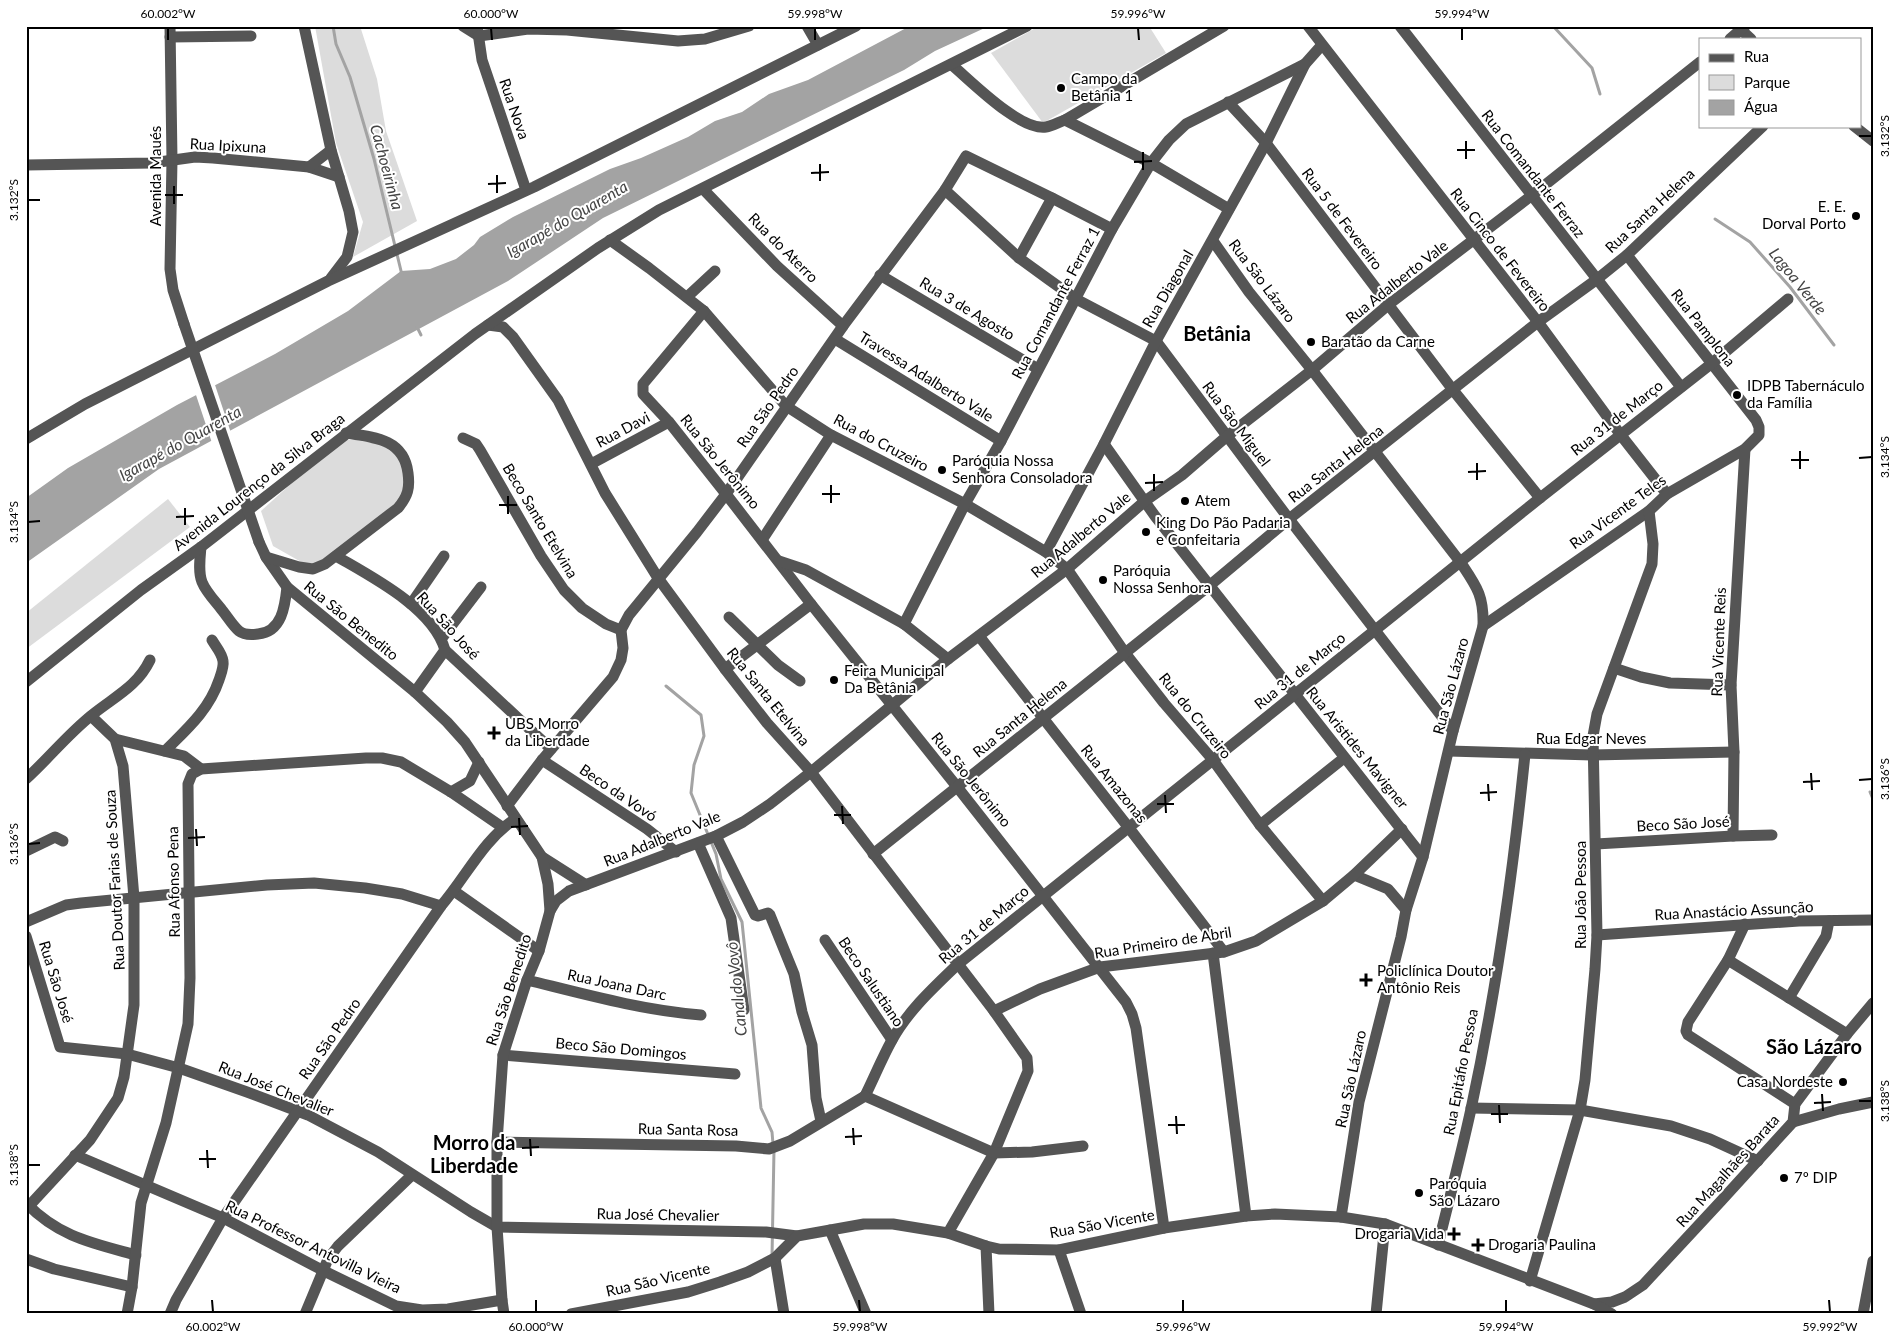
<svg xmlns="http://www.w3.org/2000/svg" width="1899" height="1340" font-family="Lato,sans-serif">
<rect width="100%" height="100%" fill="#fff"/>
<g fill="#dcdcdc">
<polygon points="315,26 360,26 377,79 386,131 417,221 353,257 363,222 336,143"/>
<polygon points="1039,26 1149,26 1166,53 1043,123 991,53"/>
<polygon points="339,440 355,440 380,444 401,458 407,476 401,499 319,564 303,563 273,546 261,511"/>
<polygon points="168,499 190,527 26,649 26,613"/>
</g>
<polygon fill="#a3a3a3" points="910,26 989,26 935,51 904,70 603,218 508,281 159,469 26,563 26,498 68,468 177,405 275,354 348,311 401,271 430,269 456,259 474,245 480,237 513,217 610,169 641,158 688,137 715,121 742,112 769,94 808,80"/>
<polygon fill="#fff" points="214,382 231,433 212,443 195,392"/>
<g fill="none" stroke-linecap="round" stroke-linejoin="round">
<g stroke="#a3a3a3" stroke-width="3">
<polyline points="333,26 336,44 350,77 374,159 402,275"/>
<polyline points="1553,26 1592,68 1600,94"/>
<polyline points="1715,219 1750,242 1790,287 1834,345"/>
<polyline points="417,327 421,335"/>
<polyline points="666,686 701,715 704,736 694,765 691,793 716,854 721,879 742,922 761,1108 772,1132 773,1144"/>
<polyline points="1870,792 1873,799"/>
<polyline points="772,1257 774,1150"/>
</g>
<g stroke="#555" stroke-width="11">
<polyline points="170,26 172,160 170,269 173,290 184,324"/>
<polyline points="304,26 331,150 349,211 353,232 347,257 331,278"/>
<polyline points="463,26 479,36"/>
<polyline points="477,26 482,60 526,190"/>
<polyline points="807,26 818,45"/>
<polyline points="1308,26 1538,322 1620,434 1667,494"/>
<polyline points="1400,26 1681,387"/>
<polyline points="1737,26 1751,39"/>
<polyline points="479,36 528,29 567,30 678,41 705,39 749,26"/>
<polyline points="170,37 251,36"/>
<polyline points="1730,39 1745,26"/>
<path d="M952,65C972,82 1020,131 1046,127C1052,126 1059,122 1065,120L1224,26"/>
<polyline points="1228,102 1266,143 1453,390 1540,498"/>
<polyline points="1065,120 1151,163 1229,209"/>
<polyline points="1854,126 1873,141"/>
<polyline points="26,165 152,163 195,157 213,158 309,167 339,177"/>
<polyline points="309,167 331,150"/>
<polyline points="703,189 777,266 843,326"/>
<polyline points="945,190 1019,258 1048,279 1076,299 1156,341 1289,519 1453,731"/>
<polyline points="610,240 649,268 704,311 786,406 831,435 965,504 1046,552 1067,569 1125,653 1164,703 1213,760 1260,825 1323,901"/>
<path d="M1213,241L1249,292L1312,370L1461,563C1477,587 1484,596 1483,626L1453,731L1423,857L1406,910L1401,937L1359,1102L1341,1217"/>
<polyline points="1019,258 1052,198"/>
<polyline points="880,275 1038,369"/>
<polyline points="687,297 715,271"/>
<polyline points="704,311 643,384 643,394 669,422 726,494 811,604 958,788 1126,1002 1132,1014 1136,1028 1164,1228"/>
<polyline points="488,325 503,327 513,337 558,400 605,493 658,578 725,669 767,723 811,772 994,1011 1027,1058 1028,1071 994,1153 948,1233"/>
<polyline points="835,339 1001,441"/>
<polyline points="463,438 476,444 480,450 541,556 564,590 582,608 606,624 621,630"/>
<polyline points="26,439 85,404 328,281 534,187 856,26"/>
<polyline points="1104,444 1155,516 1423,857"/>
<polyline points="591,464 669,422"/>
<polyline points="762,540 831,435"/>
<polyline points="259,542 266,557 287,587 415,692 447,722 465,742 542,857 586,885"/>
<path d="M201,547C200,558 198,572 202,582C206,592 215,601 222,610C227,616 233,626 239,631C244,635 251,635 258,634C282,632 285,606 287,587"/>
<polyline points="1046,552 1104,444 1156,341 1266,143 1305,64 1321,46"/>
<path d="M336,556C372,577 433,608 445,650L551,749"/>
<path d="M266,557L299,567L313,569L325,564L398,508C408,496 410,488 408,473C404,439 374,437 346,433"/>
<polyline points="779,561 806,570 904,624 948,659"/>
<polyline points="411,604 444,556"/>
<polyline points="729,617 778,665 800,681"/>
<polyline points="904,624 965,504 1001,441 1112,229 1151,163 1169,140 1186,124 1305,64"/>
<polyline points="1483,626 1649,511 1667,494 1745,449 1759,435 1759,427 1756,420 1627,255"/>
<polyline points="979,636 1129,828 1224,952"/>
<polyline points="442,638 481,587"/>
<polyline points="1614,668 1641,677 1670,683 1731,685"/>
<polyline points="725,669 811,604"/>
<polyline points="26,682 141,590 201,547 475,334 598,248 659,210 1027,26"/>
<polyline points="415,692 445,650"/>
<polyline points="115,739 184,756 201,769"/>
<path d="M165,751C187,729 209,710 219,680C221,674 224,667 223,661C222,653 216,647 212,640"/>
<polyline points="1449,751 1592,755 1734,752"/>
<polyline points="542,760 647,829 676,852"/>
<path d="M26,779C49,758 68,734 92,715C114,697 137,687 150,660"/>
<polyline points="451,792 470,781 479,762"/>
<polyline points="507,806 542,760 613,677 621,660 623,648 621,630 629,615 697,532 726,494 843,326 945,190 966,156 1052,198 1112,229"/>
<polyline points="1260,825 1344,758"/>
<polyline points="716,836 755,915 758,916 768,913 770,915 794,974 802,1012 812,1045 816,1098 821,1121"/>
<polyline points="1733,836 1734,752 1731,685 1745,449"/>
<polyline points="698,843 731,918 744,1010"/>
<polyline points="1596,844 1733,836 1772,835"/>
<polyline points="26,851 55,837 63,841"/>
<polyline points="873,854 1209,586 1289,519 1538,322 1596,280 1627,255 1763,126"/>
<polyline points="1354,875 1388,889 1406,910"/>
<polyline points="454,891 539,951"/>
<polyline points="550,911 556,901 569,891 716,836 743,822 770,804 811,772 948,659 1067,569 1145,501 1182,475 1226,437 1312,370 1388,305 1531,196 1700,62"/>
<polyline points="26,922 66,905 81,903 267,885 314,883 365,888 402,894 441,906"/>
<polyline points="1745,924 1728,960 1688,1022 1686,1031 1688,1035 1795,1104"/>
<polyline points="1597,935 1799,921 1873,920"/>
<polyline points="26,936 60,1047 127,1054 179,1068 247,1092 308,1115 378,1152 471,1212 497,1227 766,1232 797,1236"/>
<polyline points="825,940 892,1040"/>
<polyline points="1213,953 1246,1216"/>
<polyline points="1728,960 1847,1034"/>
<path d="M527,980C584,994 641,1010 701,1015"/>
<polyline points="1789,998 1826,936 1829,921"/>
<polyline points="994,1011 1040,989 1100,967 1224,952 1256,941 1323,901 1354,875 1402,829"/>
<polyline points="503,1055 735,1074"/>
<path d="M865,1096C874,1078 882,1058 892,1040C908,1011 933,988 957,965L1540,498L1711,364L1788,299"/>
<polyline points="865,1096 994,1153 1032,1152 1083,1146"/>
<polyline points="1471,1108 1580,1110 1671,1126 1710,1139 1758,1161"/>
<polyline points="1793,1122 1839,1109 1873,1102"/>
<polyline points="497,1142 736,1146 769,1149 790,1141 865,1096"/>
<polyline points="75,1155 223,1218 324,1271 396,1306 422,1310 448,1309 502,1300"/>
<path d="M26,1203C59,1237 92,1243 136,1255"/>
<polyline points="29,1206 90,1140 118,1098 124,1077 134,1005 134,898 123,766 115,739 91,716"/>
<polyline points="830,1230 866,1314"/>
<path d="M1438,1245C1449,1200 1461,1155 1471,1109C1496,993 1513,873 1525,754"/>
<polyline points="986,1246 989,1314"/>
<polyline points="1059,1250 1081,1314"/>
<polyline points="775,1258 784,1314"/>
<polyline points="26,1259 54,1269 132,1287"/>
<polyline points="1530,1281 1580,1110 1585,1080 1595,969 1597,935 1593,736 1597,714 1652,564 1653,544 1649,511"/>
<polyline points="1594,1304 1612,1302 1625,1297 1643,1285 1721,1201 1793,1122 1795,1104 1847,1034 1873,1003"/>
<polyline points="127,1314 132,1287 141,1203 166,1123 188,1024 190,978 188,784 192,774 201,769 366,758 382,758 401,762 451,792 502,827"/>
<path d="M170,1314L176,1300L223,1218L441,906C466,877 483,840 515,819"/>
<polyline points="305,1314 328,1259 338,1246 412,1175"/>
<polyline points="504,1314 502,1300 497,1227 497,1142 503,1055 527,980 539,951 550,911 548,884 542,857"/>
<polyline points="571,1314 688,1292 720,1282 748,1272 775,1258 797,1236 864,1224 893,1224 948,1233 986,1246 999,1249 1059,1250 1164,1228 1246,1216 1275,1214 1341,1217 1385,1224 1594,1304 1612,1314"/>
<polyline points="1376,1314 1385,1224"/>
<polyline points="1863,1314 1873,1261"/>
</g>
<polyline stroke="#555" stroke-width="11" points="184,324 259,542"/>
</g>
<path fill="none" stroke="#000" stroke-width="2" d="M168,28V40M491,28L492,40M815,28V40M1138,28L1139,40M1462,28V40M1859,136H1872M1466,141V159M1457,150H1475M1143,152V170M1134,162L1152,161M820,164V181M811,173L829,172M497,175V193M488,184L506,183M174,186V204M165,195H183M28,200H40M1800,451V469M1859,458L1872,457M1791,460H1809M1477,463V480M1468,472L1486,471M1154,474V491M1145,483L1163,482M831,485V503M822,494H840M508,496V514M499,505H517M185,508V525M176,517L194,516M28,522L40,521M1811,773L1812,790M1859,780L1872,779M1803,782L1820,781M1488,784L1489,801M1480,793L1497,792M1165,795L1166,813M1157,804H1174M842,806L843,824M834,815H851M519,818L520,835M511,827L528,826M196,829L197,846M188,838L205,837M28,844L40,843M1822,1094L1823,1111M1859,1101H1872M1814,1103L1831,1102M1499,1105L1500,1123M1491,1114H1508M1176,1116L1177,1134M1168,1125H1185M853,1128L854,1145M845,1137L862,1136M530,1139L531,1156M522,1148L539,1147M207,1150L208,1168M199,1159H216M28,1165H40M212,1300L213,1312M536,1300V1312M859,1300L860,1312M1183,1300V1312M1506,1300V1312M1829,1300L1830,1312"/>
<g fill="#000" stroke="#fff" stroke-width="2">
<circle cx="1061" cy="88" r="5"/>
<circle cx="1856" cy="216" r="5"/>
<circle cx="1311" cy="342" r="5"/>
<circle cx="1737" cy="395" r="5"/>
<circle cx="942" cy="470" r="5"/>
<circle cx="1185" cy="501" r="5"/>
<circle cx="1146" cy="532" r="5"/>
<circle cx="1103" cy="580" r="5"/>
<circle cx="834" cy="680" r="5"/>
<path d="M491.5 725.5h5v5h5v5h-5v5h-5v-5h-5v-5h5z"/>
<path d="M1363.5 972.5h5v5h5v5h-5v5h-5v-5h-5v-5h5z"/>
<circle cx="1843" cy="1082" r="5"/>
<circle cx="1784" cy="1178" r="5"/>
<circle cx="1419" cy="1193" r="5"/>
<path d="M1451.5 1226.5h5v5h5v5h-5v5h-5v-5h-5v-5h5z"/>
<path d="M1475.5 1237.5h5v5h5v5h-5v5h-5v-5h-5v-5h5z"/>
</g>
<g text-anchor="middle" stroke-width="4" stroke-linejoin="round" paint-order="stroke">
<g font-size="15" fill="#000" stroke="#fff" text-anchor="start">
<text x="1071" y="84">Campo da<tspan x="1071" dy="17">Betânia 1</tspan></text>
<text x="1846" y="212" text-anchor="end">E. E.<tspan x="1846" dy="17">Dorval Porto</tspan></text>
<text x="1321" y="347">Baratão da Carne</text>
<text x="1747" y="391">IDPB Tabernáculo<tspan x="1747" dy="17">da Família</tspan></text>
<text x="952" y="466">Paróquia Nossa<tspan x="952" dy="17">Senhora Consoladora</tspan></text>
<text x="1195" y="506">Atem</text>
<text x="1156" y="528">King Do Pão Padaria<tspan x="1156" dy="17">e Confeitaria</tspan></text>
<text x="1113" y="576">Paróquia<tspan x="1113" dy="17">Nossa Senhora</tspan></text>
<text x="844" y="676">Feira Municipal<tspan x="844" dy="17">Da Betânia</tspan></text>
<text x="505" y="729">UBS Morro<tspan x="505" dy="17">da Liberdade</tspan></text>
<text x="1377" y="976">Policlínica Doutor<tspan x="1377" dy="17">Antônio Reis</tspan></text>
<text x="1833" y="1087" text-anchor="end">Casa Nordeste</text>
<text x="1794" y="1183">7º DIP</text>
<text x="1429" y="1189">Paróquia<tspan x="1429" dy="17">São Lázaro</tspan></text>
<text x="1444" y="1239" text-anchor="end">Drogaria Vida</text>
<text x="1488" y="1250">Drogaria Paulina</text>
</g>
<g font-size="15" fill="#000" stroke="#fff">
<text transform="translate(514 109) rotate(71)" y="5">Rua Nova</text>
<text transform="translate(228 146) rotate(3)" y="5">Rua Ipixuna</text>
<text transform="translate(1533 174) rotate(52)" y="5">Rua Comandante Ferraz</text>
<text transform="translate(156 176) rotate(-90)" y="5">Avenida Maués</text>
<text transform="translate(1650 211) rotate(-43)" y="5">Rua Santa Helena</text>
<text transform="translate(1342 219) rotate(53)" y="5">Rua 5 de Fevereiro</text>
<text transform="translate(783 248) rotate(45)" y="5">Rua do Aterro</text>
<text transform="translate(1500 250) rotate(52)" y="5">Rua Cinco de Fevereiro</text>
<text transform="translate(1262 281) rotate(53)" y="5">Rua São Lázaro</text>
<text transform="translate(1397 282) rotate(-38)" y="5">Rua Adalberto Vale</text>
<text transform="translate(1168 289) rotate(-60)" y="5">Rua Diagonal</text>
<text transform="translate(1056 303) rotate(-62)" y="5">Rua Comandante Ferraz 1</text>
<text transform="translate(967 309) rotate(31)" y="5">Rua 3 de Agosto</text>
<text transform="translate(1703 328) rotate(52)" y="5">Rua Pamplona</text>
<text transform="translate(926 377) rotate(32)" y="5">Travessa Adalberto Vale</text>
<text transform="translate(768 407) rotate(-55)" y="5">Rua São Pedro</text>
<text transform="translate(1617 418) rotate(-38)" y="5">Rua 31 de Março</text>
<text transform="translate(1236 424) rotate(53)" y="5">Rua São Miguel</text>
<text transform="translate(623 430) rotate(-28)" y="5">Rua Davi</text>
<text transform="translate(881 443) rotate(28)" y="5">Rua do Cruzeiro</text>
<text transform="translate(720 462) rotate(51)" y="5">Rua São Jerônimo</text>
<text transform="translate(1336 464) rotate(-38)" y="5">Rua Santa Helena</text>
<text transform="translate(259 482) rotate(-38)" y="5">Avenida Lourenço da Silva Braga</text>
<text transform="translate(1618 512) rotate(-36)" y="5">Rua Vicente Teles</text>
<text transform="translate(540 521) rotate(59)" y="5">Beco Santo Etelvina</text>
<text transform="translate(1081 535) rotate(-40)" y="5">Rua Adalberto Vale</text>
<text transform="translate(351 621) rotate(39)" y="5">Rua São Benedito</text>
<text transform="translate(448 626) rotate(48)" y="5">Rua São José</text>
<text transform="translate(1719 642) rotate(-88)" y="5">Rua Vicente Reis</text>
<text transform="translate(1300 671) rotate(-39)" y="5">Rua 31 de Março</text>
<text transform="translate(1451 686) rotate(-75)" y="5">Rua São Lázaro</text>
<text transform="translate(768 697) rotate(51)" y="5">Rua Santa Etelvina</text>
<text transform="translate(1195 716) rotate(51)" y="5">Rua do Cruzeiro</text>
<text transform="translate(1020 718) rotate(-39)" y="5">Rua Santa Helena</text>
<text x="1591" y="744">Rua Edgar Neves</text>
<text transform="translate(1357 748) rotate(51)" y="5">Rua Aristides Mavigner</text>
<text transform="translate(971 780) rotate(51)" y="5">Rua São Jerônimo</text>
<text transform="translate(1114 784) rotate(51)" y="5">Rua Amazonas</text>
<text transform="translate(618 793) rotate(34)" y="5">Beco da Vovó</text>
<text transform="translate(1683 824) rotate(-3)" y="5">Beco São José</text>
<text transform="translate(662 839) rotate(-22)" y="5">Rua Adalberto Vale</text>
<text transform="translate(115 880) rotate(-93)" y="5">Rua Doutor Farias de Souza</text>
<text transform="translate(174 882) rotate(-91)" y="5">Rua Afonso Pena</text>
<text transform="translate(1581 895) rotate(-90)" y="5">Rua João Pessoa</text>
<text transform="translate(1734 911) rotate(-3)" y="5">Rua Anastácio Assunção</text>
<text transform="translate(984 925) rotate(-40)" y="5">Rua 31 de Março</text>
<text transform="translate(1163 943) rotate(-9)" y="5">Rua Primeiro de Abril</text>
<text transform="translate(56 982) rotate(73)" y="5">Rua São José</text>
<text transform="translate(871 982) rotate(56)" y="5">Beco Salustiano</text>
<text transform="translate(617 985) rotate(12)" y="5">Rua Joana Darc</text>
<text transform="translate(509 990) rotate(-72)" y="5">Rua São Benedito</text>
<text transform="translate(330 1039) rotate(-55)" y="5">Rua São Pedro</text>
<text transform="translate(621 1049) rotate(5)" y="5">Beco São Domingos</text>
<text transform="translate(1461 1072) rotate(-79)" y="5">Rua Epitáfio Pessoa</text>
<text transform="translate(1351 1079) rotate(-78)" y="5">Rua São Lázaro</text>
<text transform="translate(276 1089) rotate(22)" y="5">Rua José Chevalier</text>
<text transform="translate(688 1130) rotate(1)" y="5">Rua Santa Rosa</text>
<text transform="translate(1728 1171) rotate(-48)" y="5">Rua Magalhães Barata</text>
<text transform="translate(658 1215) rotate(1)" y="5">Rua José Chevalier</text>
<text transform="translate(1102 1224) rotate(-10)" y="5">Rua São Vicente</text>
<text transform="translate(313 1247) rotate(26)" y="5">Rua Professor Antovilla Vieira</text>
<text transform="translate(658 1280) rotate(-13)" y="5">Rua São Vicente</text>
</g>
<g font-size="16" font-style="italic" fill="#444" stroke="#fff">
<text transform="translate(387 167) rotate(75)" y="6">Cachoeirinha</text>
<text transform="translate(567 219) rotate(-30)" y="6">Igarapé do Quarenta</text>
<text transform="translate(1798 281) rotate(51)" y="6">Lagoa Verde</text>
<text transform="translate(180 443) rotate(-29)" y="6">Igarapé do Quarenta</text>
<text transform="translate(736 989) rotate(-96)" y="6">Canal do Vovô</text>
</g>
<g font-size="20" font-weight="bold" fill="#000" stroke="#fff">
<text x="1217" y="341">Betânia</text>
<text x="1814" y="1054">São Lázaro</text>
<text x="474" y="1150">Morro da<tspan x="474" dy="23">Liberdade</tspan></text>
</g>
</g>
<rect width="1899" height="1340" fill="none" stroke="#ffffff" stroke-width="55"/>
<rect x="1699" y="38" width="162" height="90" fill="#ffffff" stroke="#999999"/>
<rect x="1709" y="54" width="25" height="8" fill="#555555" stroke="#999999"/>
<text x="1744" y="62" font-size="15" fill="#000000">Rua</text>
<rect x="1709" y="75" width="25" height="15" fill="#dcdcdc" stroke="#999999"/>
<text x="1744" y="88" font-size="15" fill="#000000">Parque</text>
<rect x="1709" y="100" width="25" height="15" fill="#a3a3a3" stroke="#999999"/>
<text x="1744" y="112" font-size="15" fill="#000000">Água</text>
<rect x="28" y="28" width="1844" height="1284" fill="none" stroke="#000" stroke-width="2"/>
<g font-size="12" text-anchor="middle" fill="#000">
<text x="168" y="18">60.002°W</text>
<text x="491" y="18">60.000°W</text>
<text x="815" y="18">59.998°W</text>
<text x="1138" y="18">59.996°W</text>
<text x="1462" y="18">59.994°W</text>
<text transform="translate(1885 136) rotate(-90)" y="4">3.132°S</text>
<text transform="translate(14 200) rotate(-90)" y="4">3.132°S</text>
<text transform="translate(1885 457) rotate(-90)" y="4">3.134°S</text>
<text transform="translate(14 522) rotate(-90)" y="4">3.134°S</text>
<text transform="translate(1885 779) rotate(-90)" y="4">3.136°S</text>
<text transform="translate(14 844) rotate(-90)" y="4">3.136°S</text>
<text transform="translate(1885 1101) rotate(-90)" y="4">3.138°S</text>
<text transform="translate(14 1165) rotate(-90)" y="4">3.138°S</text>
<text x="213" y="1331">60.002°W</text>
<text x="536" y="1331">60.000°W</text>
<text x="860" y="1331">59.998°W</text>
<text x="1183" y="1331">59.996°W</text>
<text x="1506" y="1331">59.994°W</text>
<text x="1830" y="1331">59.992°W</text>
</g>
</svg>
